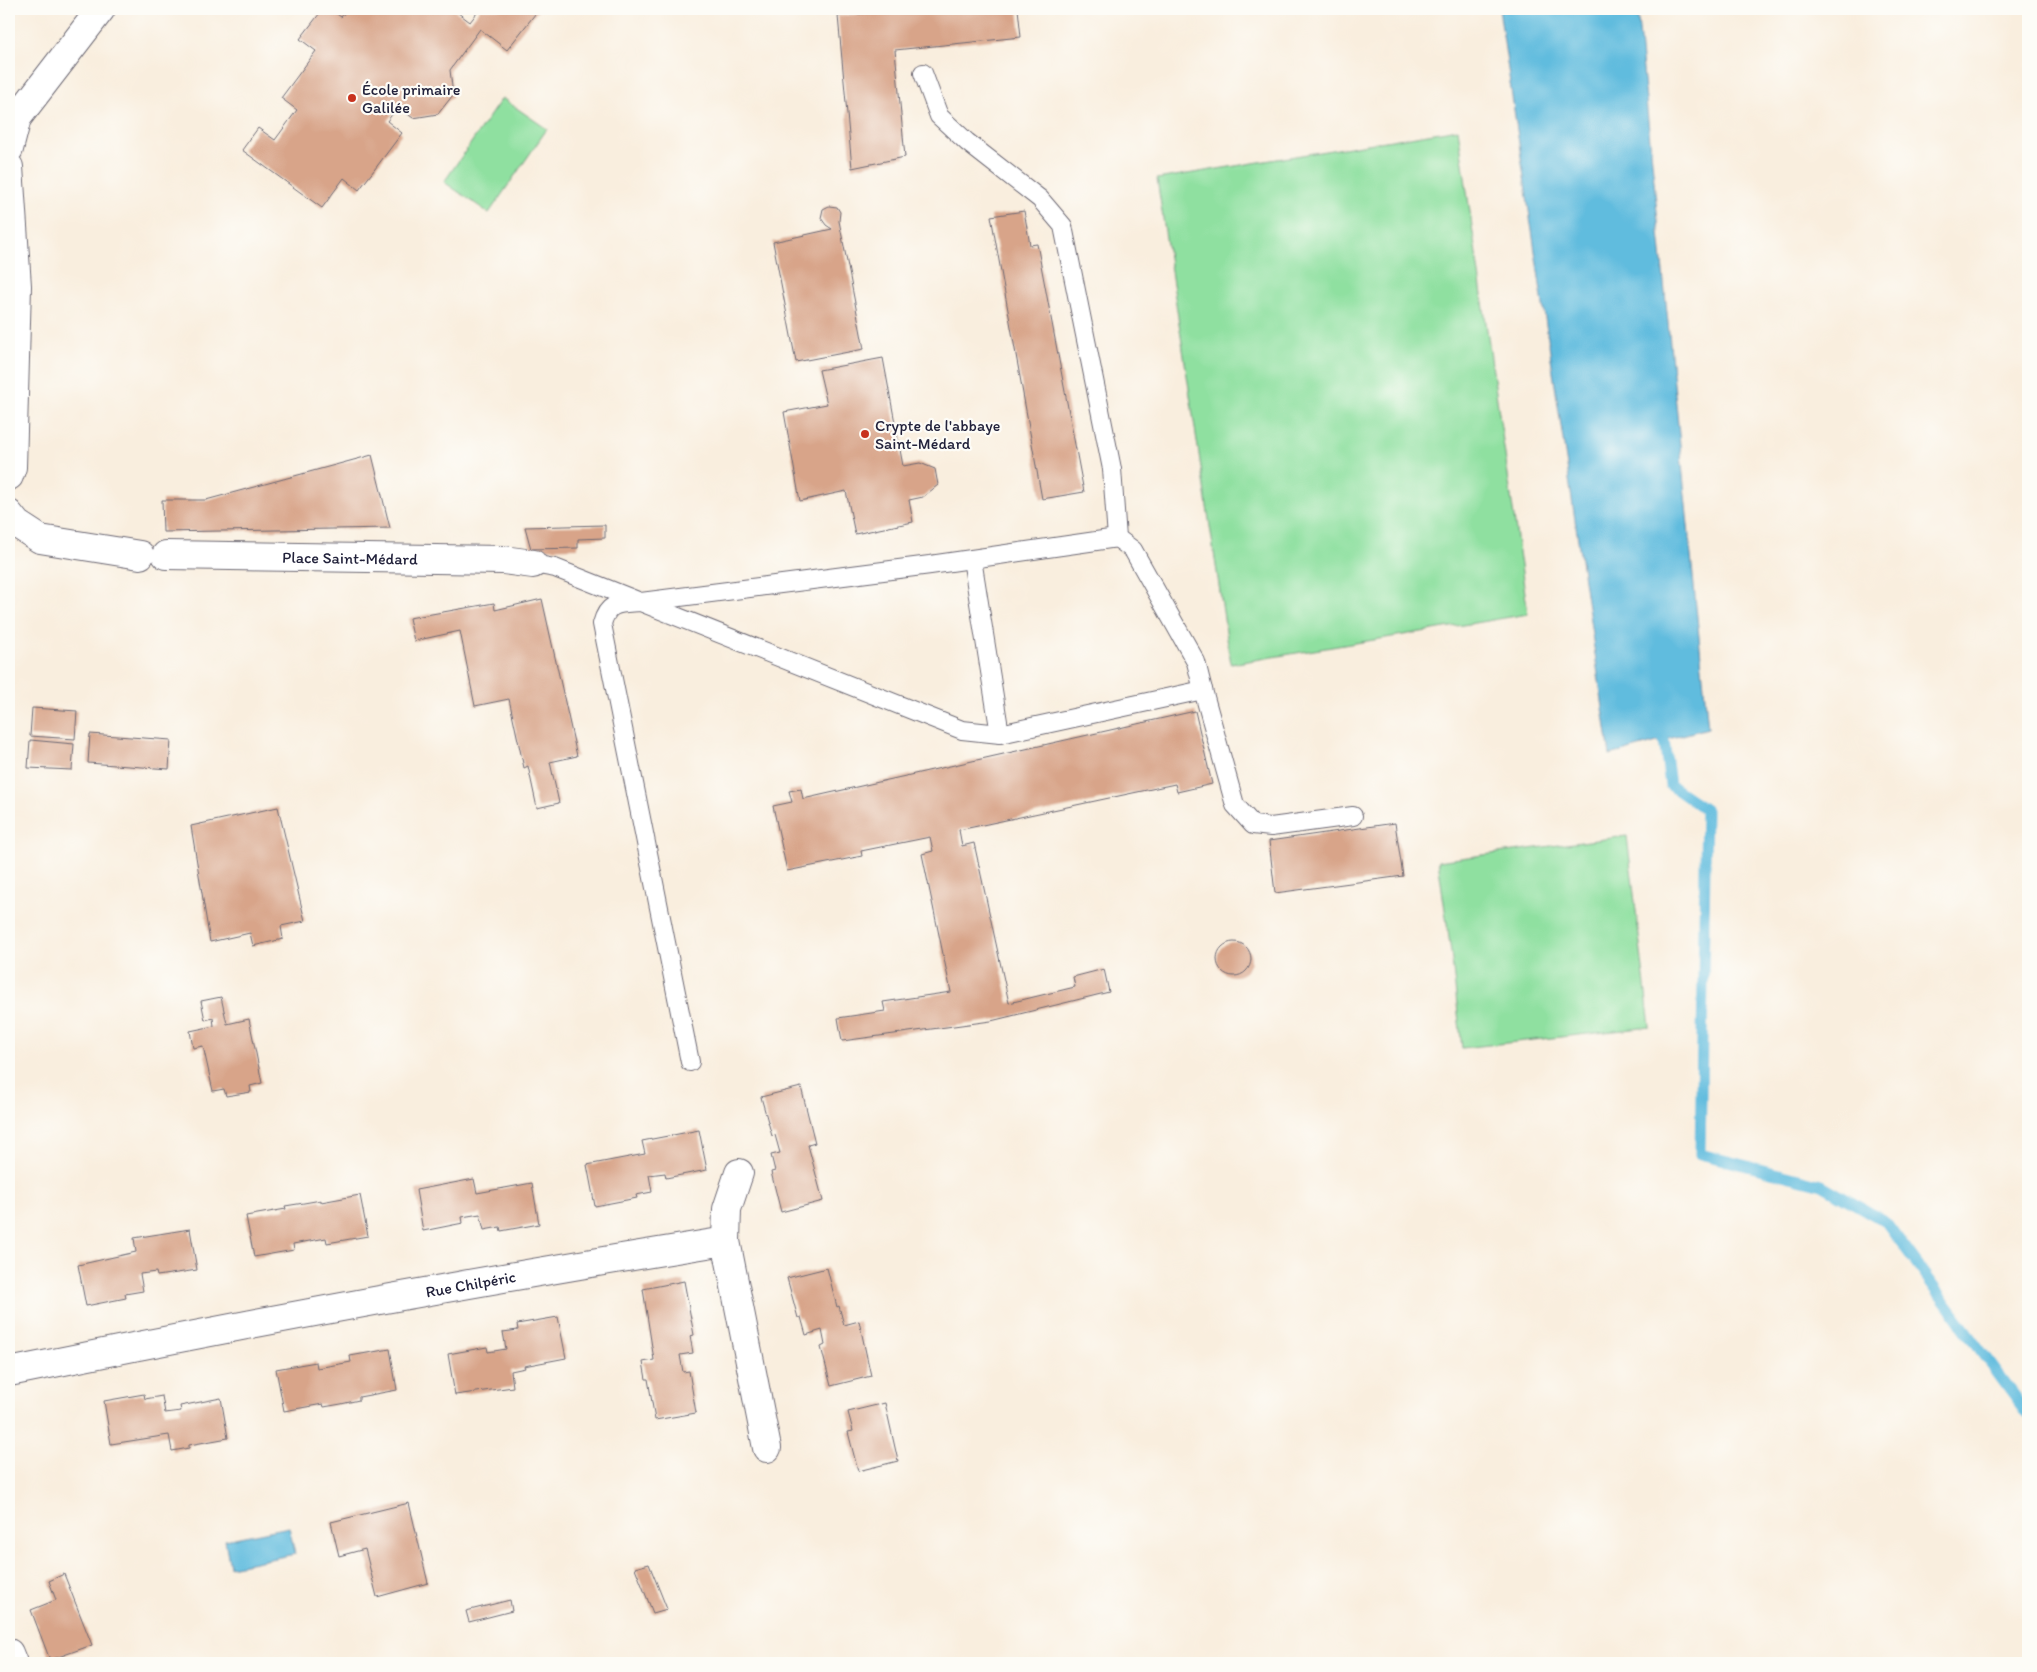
<svg xmlns="http://www.w3.org/2000/svg" width="2037" height="1672" font-family="Itim,sans-serif">
<rect width="100%" height="100%" fill="#fdfcf7"/>
<filter id="ink" filterUnits="userSpaceOnUse"><feTurbulence type="fractalNoise" baseFrequency=".02" numOctaves="2"/><feDisplacementMap in="SourceGraphic" scale="10" xChannelSelector="R" yChannelSelector="G"/><feConvolveMatrix kernelMatrix="1 2 1 2 8 2 1 2 1" color-interpolation-filters="sRGB"/></filter>
<filter id="wash" filterUnits="userSpaceOnUse"><feTurbulence type="fractalNoise" baseFrequency=".0096" numOctaves="4" result="noise"/><feDisplacementMap in="SourceGraphic" scale="20" xChannelSelector="R" yChannelSelector="G"/><feGaussianBlur stdDeviation="1.12" result="paint"/><feColorMatrix in="noise" values="0 0 0 0 0 0 0 0 0 0 0 0 0 0 0 0 0 1.4 0 .05"/><feComposite in="paint" operator="in"/></filter>
<g filter="url(#wash)">
<rect width="100%" height="100%" fill="#f9eede"/>
<g fill="#8fe0a0" stroke="#58816e">
<polygon points="502,98 547,129 489,213 444,182"/>
<polygon points="1458,129 1528,614 1231,664 1157,179"/>
<polygon points="1627,836 1650,1027 1462,1048 1451,952 1438,861"/>
</g>
<g fill="#60bcde" stroke="#416f8c">
<polygon points="1499,9 1637,9 1708,728 1610,755"/>
<polygon points="289,1527 295,1554 230,1567 225,1540"/>
</g>
<g fill="none" stroke-linecap="round" stroke-linejoin="round">
<polyline stroke="#60bcde" stroke-width="11" points="1662,725 1670,785 1706,810 1700,1154 1822,1185 1886,1222 2028,1415"/>
</g>
<g id="blocks">
<g fill="#d8a489">
<polygon points="323,9 330,9 341,17 348,9 453,9 470,22 480,9 539,9 507,50 480,29 450,70 453,95 438,114 413,118 398,107 387,121 402,133 359,190 344,178 322,208 242,150 258,128 275,140 297,110 281,98 316,51 300,39"/>
<polygon points="909,9 1018,9 1021,37 895,50 905,157 852,168 838,16"/>
<polygon points="829,206 837,207 840,212 839,221 864,349 796,362 773,242 832,229 826,225 821,218 823,209"/>
<polygon points="1024,211 1030,245 1037,244 1084,492 1042,499 991,216"/>
<polygon points="883,358 903,466 920,463 935,469 938,485 923,497 909,500 913,522 855,534 846,491 800,501 784,412 827,404 819,370"/>
<polygon points="372,455 390,528 163,532 162,500 206,500"/>
<polygon points="605,525 605,538 578,539 578,548 531,549 525,527"/>
<polygon points="542,599 577,756 550,762 559,803 537,808 528,766 524,768 509,699 475,706 460,631 414,641 409,618 494,603 495,610"/>
<polygon points="32,708 77,711 75,739 30,736"/>
<polygon points="1195,711 1212,784 1177,792 1175,784 959,830 962,846 974,843 1009,1003 1075,987 1073,977 1104,969 1109,992 991,1021 842,1041 838,1018 885,1011 883,1002 951,992 922,854 933,851 930,837 861,851 862,856 787,871 773,806 792,802 789,791 801,789 803,799"/>
<polygon points="90,734 171,740 169,769 88,763"/>
<polygon points="30,740 74,744 72,770 28,768"/>
<polygon points="278,807 305,921 281,926 283,939 253,946 250,933 210,942 191,826"/>
<polygon points="1395,823 1403,876 1275,893 1269,841"/>
<circle cx="1234" cy="959" r="17"/>
<polygon points="221,997 227,1024 249,1019 262,1083 250,1086 251,1092 226,1096 224,1089 213,1091 203,1046 193,1048 190,1031 214,1026 213,1018 205,1020 201,1001"/>
<polygon points="801,1087 815,1143 808,1145 823,1201 781,1212 771,1172 775,1171 771,1155 780,1153 775,1135 772,1136 761,1097"/>
<polygon points="699,1130 707,1170 666,1178 665,1173 649,1175 652,1192 636,1195 637,1198 595,1206 587,1165 645,1154 642,1141"/>
<polygon points="474,1179 477,1193 532,1183 539,1224 501,1231 500,1227 484,1230 480,1214 462,1217 463,1223 423,1231 416,1190"/>
<polygon points="360,1195 368,1236 327,1243 326,1238 293,1244 294,1250 254,1257 246,1216 286,1209 285,1206 304,1203 321,1200 321,1202"/>
<polygon points="190,1229 197,1270 157,1276 156,1272 140,1274 143,1291 125,1294 126,1298 86,1306 78,1265 136,1252 134,1238"/>
<polygon points="827,1268 837,1307 839,1306 844,1325 859,1321 871,1376 831,1386 821,1347 825,1345 822,1330 806,1335 801,1317 798,1318 787,1278"/>
<polygon points="684,1281 694,1335 690,1336 693,1353 680,1355 683,1372 689,1371 696,1413 655,1420 648,1379 646,1379 643,1362 654,1360 643,1289"/>
<polygon points="558,1317 566,1358 524,1366 525,1368 511,1371 513,1387 455,1395 448,1354 487,1347 488,1352 506,1349 503,1332 518,1330 517,1324"/>
<polygon points="390,1349 397,1390 359,1397 359,1400 341,1404 324,1407 323,1404 284,1411 276,1369 316,1362 317,1368 351,1362 350,1356"/>
<polygon points="144,1394 145,1399 162,1396 165,1413 181,1411 180,1406 221,1398 228,1438 189,1445 189,1448 172,1451 169,1435 111,1444 104,1401"/>
<polygon points="885,1403 898,1461 858,1471 848,1432 853,1431 848,1412"/>
<polygon points="409,1503 428,1583 377,1597 365,1549 339,1556 331,1522"/>
<polygon points="649,1564 667,1609 653,1613 635,1568"/>
<polygon points="64,1574 92,1645 50,1660 31,1610 56,1600 49,1581"/>
<polygon points="510,1600 512,1611 469,1622 466,1611"/>
</g>
</g>
</g>
<g filter="url(#ink)">
<use href="#blocks" fill-opacity="0" stroke="#6d6974" stroke-width="1"/>
<g fill="none" stroke-linecap="round" stroke-linejoin="round">
<defs>
<g id="lane">
<polyline points="923,73 939,116 967,142 1040,199 1063,226 1112,469 1117,538"/>
<polyline points="972,559 1000,734"/>
<path d="M533,564L555,568L962,730L1000,734L1203,690L1196,662L1133,550L1117,538L930,565L641,602C620,604 608,601 602,624L690,1062"/>
<polyline points="1203,690 1235,805 1253,825 1271,827 1353,816"/>
</g>
<g id="street">
<polyline points="9,149 17,118 101,9"/>
<polyline points="9,167 17,286 12,467 9,476"/>
<polyline points="9,514 17,524 40,539 140,555"/>
<path id="s1" d="M166,555L503,560L533,564"/>
<polyline points="726,1241 727,1209 739,1173"/>
<path id="s2" d="M9,1372C247,1323 486,1279 726,1241L767,1448"/>
<polyline points="9,1653 13,1663"/>
</g>
</defs>
<use href="#lane" stroke="#6d6974" stroke-width="20"/>
<use href="#street" stroke="#6d6974" stroke-width="30"/>
<use href="#lane" stroke="#fff" stroke-width="18"/>
<use href="#street" stroke="#fff" stroke-width="28"/>
</g>
</g>
<g fill="#c8321e" stroke="#fdfcf7" stroke-width="2">
<circle cx="352" cy="98" r="5"/>
<circle cx="865" cy="434" r="5"/>
</g>
<g text-anchor="middle" stroke-width="4.5" stroke-linejoin="round" paint-order="stroke">
<g font-size="16" fill="#22223b" stroke="#fdfcf7" text-anchor="start">
<text x="362" y="95">École primaire<tspan x="362" dy="18">Galilée</tspan></text>
<text x="875" y="431">Crypte de l'abbaye<tspan x="875" dy="18">Saint-Médard</tspan></text>
</g>
<g font-size="16" fill="#22223b" stroke="#fdfcf7">
<text dy="6" stroke="none"><textPath href="#s1" startOffset="184">Place Saint-Médard</textPath></text>
<text dy="6" stroke="none"><textPath href="#s2" startOffset="470">Rue Chilpéric</textPath></text>
</g>
</g>
<rect width="2037" height="1672" fill="none" stroke="#fdfcf7" stroke-width="30"/>
</svg>
